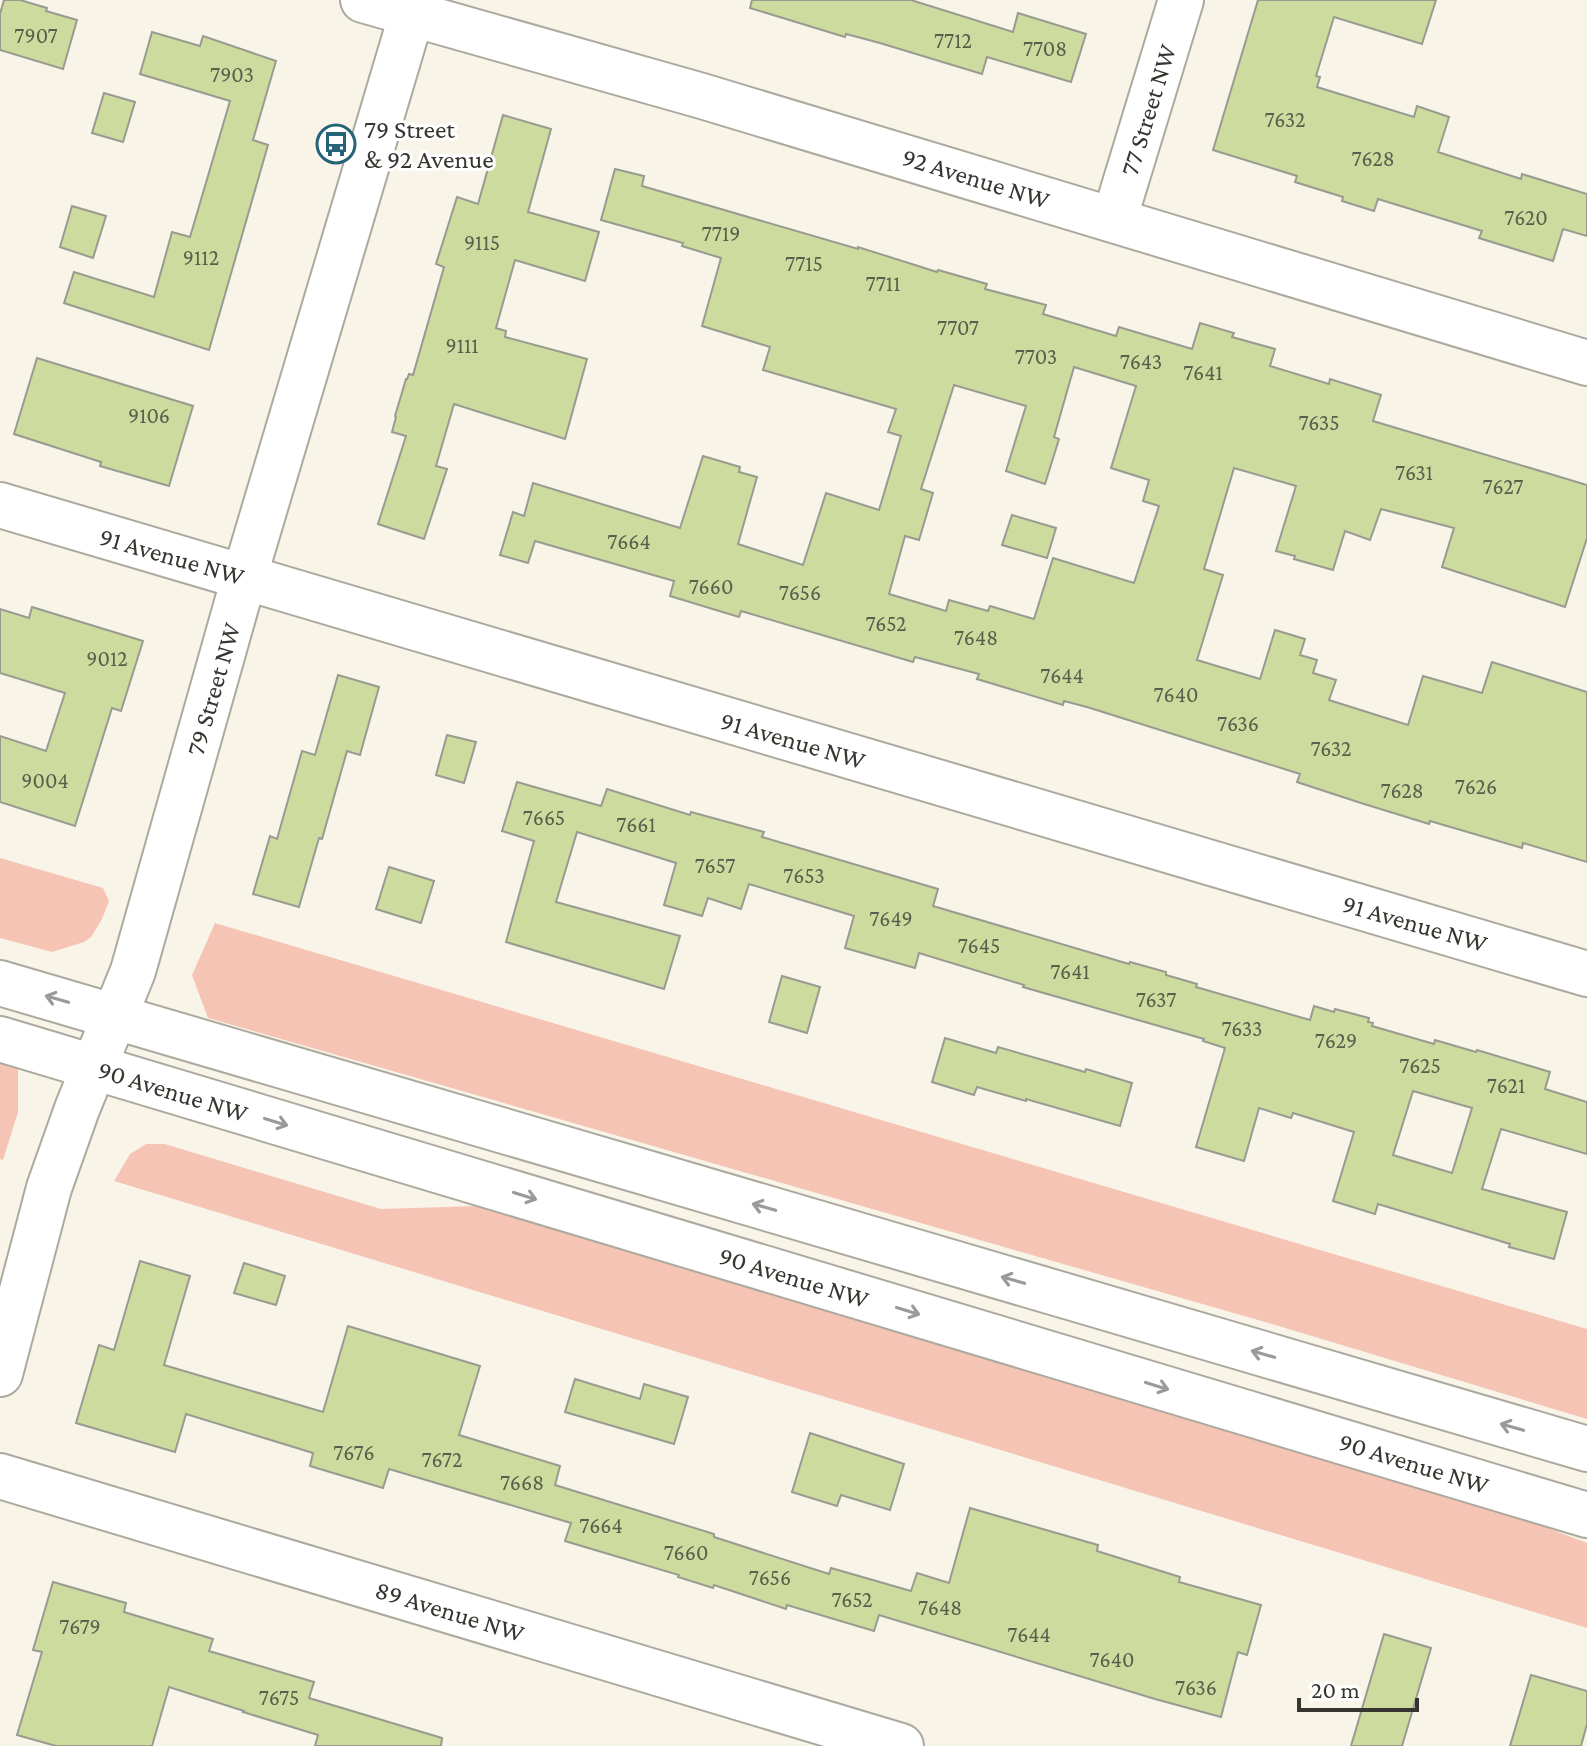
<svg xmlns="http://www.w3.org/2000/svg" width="1587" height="1746" font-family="'Crimson Pro',serif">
<rect width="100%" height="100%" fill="#f8f4e8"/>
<g fill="#f5c4b4">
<polygon points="0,858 103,888 109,901 102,919 91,937 84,942 52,952 0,938"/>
<polygon points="215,923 1587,1329 1587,1419 1272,1324 208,1018 192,975"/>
<polygon points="0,1053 18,1059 18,1112 3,1160 0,1159"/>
<polygon points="146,1144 165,1144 381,1209 478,1206 500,1209 1474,1500 1587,1543 1587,1628 114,1181 130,1154"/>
</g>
<g fill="#cddb9f" stroke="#999b90" stroke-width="2" fill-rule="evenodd">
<polygon points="4,0 20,0 47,8 46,11 77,20 63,69 0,50 0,14"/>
<polygon points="752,0 911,0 1013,32 1018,13 1086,34 1071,82 987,57 982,74 880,43 846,34 845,37 750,8"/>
<polygon points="1258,0 1436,0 1422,44 1334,17 1316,76 1320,77 1317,87 1414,117 1417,106 1449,117 1438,152 1521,179 1522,174 1587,194 1587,236 1563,229 1553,261 1479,238 1482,231 1378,199 1374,211 1342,201 1343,197 1295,182 1297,176 1213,150"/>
<polygon points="152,32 200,46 203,36 276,61 253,140 268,145 209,350 64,303 74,272 154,297 172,232 190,237 230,101 140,74"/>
<polygon points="104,93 135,102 123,142 92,133"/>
<polygon points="503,115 551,129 528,212 599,232 585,281 515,260 496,328 506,331 505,337 587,359 565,439 454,404 436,466 447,469 424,539 378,524 406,436 392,432 396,417 395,416 406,379 407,379 409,374 413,375 444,267 436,264 457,197 478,204"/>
<path d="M615,169L644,176L642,186L858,249V247L937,272L938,270L987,284L985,289L1046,305L1043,314L1116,336L1119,327L1192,349L1200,323L1234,333L1232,337L1275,349L1270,366L1329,384L1330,379L1381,395L1373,421L1587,485V538L1565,607L1442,567L1454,528L1381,509L1370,540L1345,531L1333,570L1294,559L1295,556L1276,551L1296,486L1234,468L1204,569L1223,575L1197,660L1260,679L1275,630L1305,639L1300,655L1317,660L1313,673L1336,680L1329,700L1408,725L1423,676L1482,693L1492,662L1587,692V862L1523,843L1522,848L1430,821L1429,824L1361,803L1297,782L1300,774L1087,707L1064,701L1063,705L977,679L979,674L915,657L913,662L741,611L739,617L670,596L674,581L535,541L528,563L500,555L513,512L524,516L533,483L680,528L703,456L740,467L739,472L757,477L738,544L803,565L826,493L879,510L901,436L888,432L896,409L763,370L770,347L702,326L721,258L682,246L683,243L601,220ZM1074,367L1136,386L1111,468L1149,480L1143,501L1159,506L1134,583L1053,558L1034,619L990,606L988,611L949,600L946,611L889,594L905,536L919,540L933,493L921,489L954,385L1026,406L1006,471L1045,484L1059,439L1054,437Z"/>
<polygon points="72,206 106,216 93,258 60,247"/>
<polygon points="37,358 193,406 169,486 100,466 101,462 14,434"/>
<polygon points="1012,515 1056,528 1047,558 1002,545"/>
<polygon points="32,607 143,641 121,711 112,708 75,826 0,802 0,736 46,751 65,693 0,673 0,609 29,618"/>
<polygon points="338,675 379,687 360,755 347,751 322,839 319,838 299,907 253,894 270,836 277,839 302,751 315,755"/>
<polygon points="447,735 476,742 464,783 436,775"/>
<path d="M517,782L601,806L607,789L690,815L691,812L764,832L762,837L938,889L933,906L1129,964L1130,962L1166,972V975L1197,984L1196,987L1310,1020L1314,1006L1334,1012L1335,1009L1369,1018L1368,1022L1373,1023L1372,1026L1434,1044L1435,1040L1476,1052L1477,1050L1550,1072L1545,1089L1587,1102V1154L1501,1129L1482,1189L1567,1212L1554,1259L1509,1247L1510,1244L1378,1204L1375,1214L1333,1201L1354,1132L1293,1113L1291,1118L1259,1108L1244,1161L1196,1147L1225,1048L1203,1041L1204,1039L1023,987L1024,985L919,953L915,968L845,948L854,916L749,884L741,909L708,898L702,916L664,905L676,863L577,832L556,902L680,936L664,989L506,942L534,841L502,831ZM1413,1091L1472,1108L1452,1173L1393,1155Z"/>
<polygon points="389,867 434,881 421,923 376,909"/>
<polygon points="782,976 820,987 807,1033 769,1022"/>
<polygon points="945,1038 996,1053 998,1047 1085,1072 1086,1069 1132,1083 1120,1126 1026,1099 1026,1101 977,1087 974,1095 932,1082"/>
<polygon points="140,1261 190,1276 164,1365 323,1412 348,1326 480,1366 459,1435 560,1466 555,1485 714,1534 714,1537 829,1574 831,1568 911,1591 917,1573 949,1583 970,1508 1098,1545 1097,1551 1180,1577 1179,1582 1261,1605 1247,1655 1238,1652 1221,1717 1155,1699 879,1615 874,1631 787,1605 786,1609 714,1585 713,1588 678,1577 679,1575 565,1541 571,1523 389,1469 383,1488 310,1466 313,1453 186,1414 175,1452 76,1423 99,1345 114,1350"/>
<polygon points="244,1263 285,1276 276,1305 234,1293"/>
<polygon points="575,1379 640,1399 644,1384 688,1397 674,1444 565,1412"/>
<polygon points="810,1433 904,1464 890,1510 841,1495 837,1506 792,1492"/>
<polygon points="53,1582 126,1603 124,1612 213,1639 209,1651 314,1682 309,1698 442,1738 441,1746 315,1746 318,1735 243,1712 244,1711 169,1687 152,1746 56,1746 17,1735 42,1652 33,1650"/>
<polygon points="1384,1634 1431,1648 1402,1746 1351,1746"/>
<polygon points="1531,1675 1587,1691 1587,1724 1581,1746 1510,1746"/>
</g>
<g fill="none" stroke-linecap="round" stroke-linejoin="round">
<defs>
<g id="minor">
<polyline points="363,0 702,96 1587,363"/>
<polyline points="1114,220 1181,0"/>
<polyline points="0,505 1587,974"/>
<polyline points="0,1374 49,1188 77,1109 133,971 244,578 416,0"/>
<polyline points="0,1476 901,1746"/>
</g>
<g id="major">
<polyline points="0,983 1587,1449"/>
<polyline points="0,1039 1587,1515"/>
</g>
</defs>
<use href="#minor" stroke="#aca99e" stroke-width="48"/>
<use href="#major" stroke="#aca99e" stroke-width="48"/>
<use href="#minor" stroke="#fff" stroke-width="44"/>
<use href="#major" stroke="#fff" stroke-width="44"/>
</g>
<defs><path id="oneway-shaft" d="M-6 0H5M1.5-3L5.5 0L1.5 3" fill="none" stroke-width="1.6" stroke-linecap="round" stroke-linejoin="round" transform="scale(2)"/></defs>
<g stroke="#9a9a98">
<use href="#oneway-shaft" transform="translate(57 999) rotate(-164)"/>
<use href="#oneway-shaft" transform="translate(276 1122) rotate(17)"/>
<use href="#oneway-shaft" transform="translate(525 1196) rotate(17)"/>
<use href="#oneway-shaft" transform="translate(764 1207) rotate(-164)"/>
<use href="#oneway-shaft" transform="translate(1013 1280) rotate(-164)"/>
<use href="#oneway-shaft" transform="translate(908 1311) rotate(17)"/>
<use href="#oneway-shaft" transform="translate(1263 1354) rotate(-164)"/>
<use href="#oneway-shaft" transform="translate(1157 1386) rotate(17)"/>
<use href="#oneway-shaft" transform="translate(1512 1427) rotate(-164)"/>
</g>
<defs>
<symbol id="bus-ring" viewBox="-11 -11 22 22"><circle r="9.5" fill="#fff" stroke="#256379" stroke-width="1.5"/><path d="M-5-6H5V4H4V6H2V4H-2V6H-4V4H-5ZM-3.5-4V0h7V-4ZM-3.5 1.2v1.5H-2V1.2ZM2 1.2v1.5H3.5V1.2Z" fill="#256379"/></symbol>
</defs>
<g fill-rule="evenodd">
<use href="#bus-ring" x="314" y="122" width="44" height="44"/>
</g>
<g text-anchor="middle" stroke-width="6" stroke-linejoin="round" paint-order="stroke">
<g font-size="22" fill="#5c5e4c">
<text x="36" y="43">7907</text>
<text x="953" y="48">7712</text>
<text x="1045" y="56">7708</text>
<text x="232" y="82">7903</text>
<text x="1285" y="127">7632</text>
<text x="1373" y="166">7628</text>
<text x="1526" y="225">7620</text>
<text x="721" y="241">7719</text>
<text x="482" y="250">9115</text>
<text x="201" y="265">9112</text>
<text x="804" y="271">7715</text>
<text x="883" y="291">7711</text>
<text x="958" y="335">7707</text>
<text x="462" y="353">9111</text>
<text x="1036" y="364">7703</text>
<text x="1141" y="369">7643</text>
<text x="1203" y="380">7641</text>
<text x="149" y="423">9106</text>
<text x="1319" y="430">7635</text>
<text x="1414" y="480">7631</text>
<text x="1503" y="494">7627</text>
<text x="629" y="549">7664</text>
<text x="711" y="594">7660</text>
<text x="800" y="600">7656</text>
<text x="886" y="631">7652</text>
<text x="976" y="645">7648</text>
<text x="107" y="666">9012</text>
<text x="1062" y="683">7644</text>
<text x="1176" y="702">7640</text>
<text x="1238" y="731">7636</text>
<text x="1331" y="756">7632</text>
<text x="45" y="788">9004</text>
<text x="1476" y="794">7626</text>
<text x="1402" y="798">7628</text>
<text x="544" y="825">7665</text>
<text x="636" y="832">7661</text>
<text x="715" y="873">7657</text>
<text x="804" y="883">7653</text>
<text x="891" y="926">7649</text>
<text x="979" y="953">7645</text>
<text x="1070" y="979">7641</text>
<text x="1156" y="1007">7637</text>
<text x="1242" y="1036">7633</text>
<text x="1336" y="1048">7629</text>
<text x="1420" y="1073">7625</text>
<text x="1506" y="1093">7621</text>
<text x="354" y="1460">7676</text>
<text x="442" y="1467">7672</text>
<text x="522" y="1490">7668</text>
<text x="601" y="1533">7664</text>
<text x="686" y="1560">7660</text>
<text x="770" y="1585">7656</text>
<text x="852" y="1607">7652</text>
<text x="940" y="1615">7648</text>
<text x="80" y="1634">7679</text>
<text x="1029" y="1642">7644</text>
<text x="1112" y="1667">7640</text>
<text x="1196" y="1695">7636</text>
<text x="279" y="1705">7675</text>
</g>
<g font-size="26" fill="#363530" stroke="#fff">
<text transform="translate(1148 110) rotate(-73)" y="9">77 Street NW</text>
<text transform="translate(976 178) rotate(17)" y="9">92 Avenue NW</text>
<text transform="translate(172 556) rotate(16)" y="9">91 Avenue NW</text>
<text transform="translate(213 689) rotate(-74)" y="9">79 Street NW</text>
<text transform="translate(793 740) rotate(16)" y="9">91 Avenue NW</text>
<text transform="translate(1415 923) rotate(16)" y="9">91 Avenue NW</text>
<text transform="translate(173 1091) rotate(17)" y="9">90 Avenue NW</text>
<text transform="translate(794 1277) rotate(17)" y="9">90 Avenue NW</text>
<text transform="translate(1414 1463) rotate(17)" y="9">90 Avenue NW</text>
<text transform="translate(450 1611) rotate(17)" y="9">89 Avenue NW</text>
</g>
<g font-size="26" fill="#363530" stroke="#fff" text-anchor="start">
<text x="364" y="138">79 Street<tspan x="364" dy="30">&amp; 92 Avenue</tspan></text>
</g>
</g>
<path d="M1299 1698v12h118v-12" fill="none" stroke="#363530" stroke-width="4"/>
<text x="1311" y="1698" font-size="24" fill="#363530" stroke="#ffffff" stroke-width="6" paint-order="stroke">20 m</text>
</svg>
